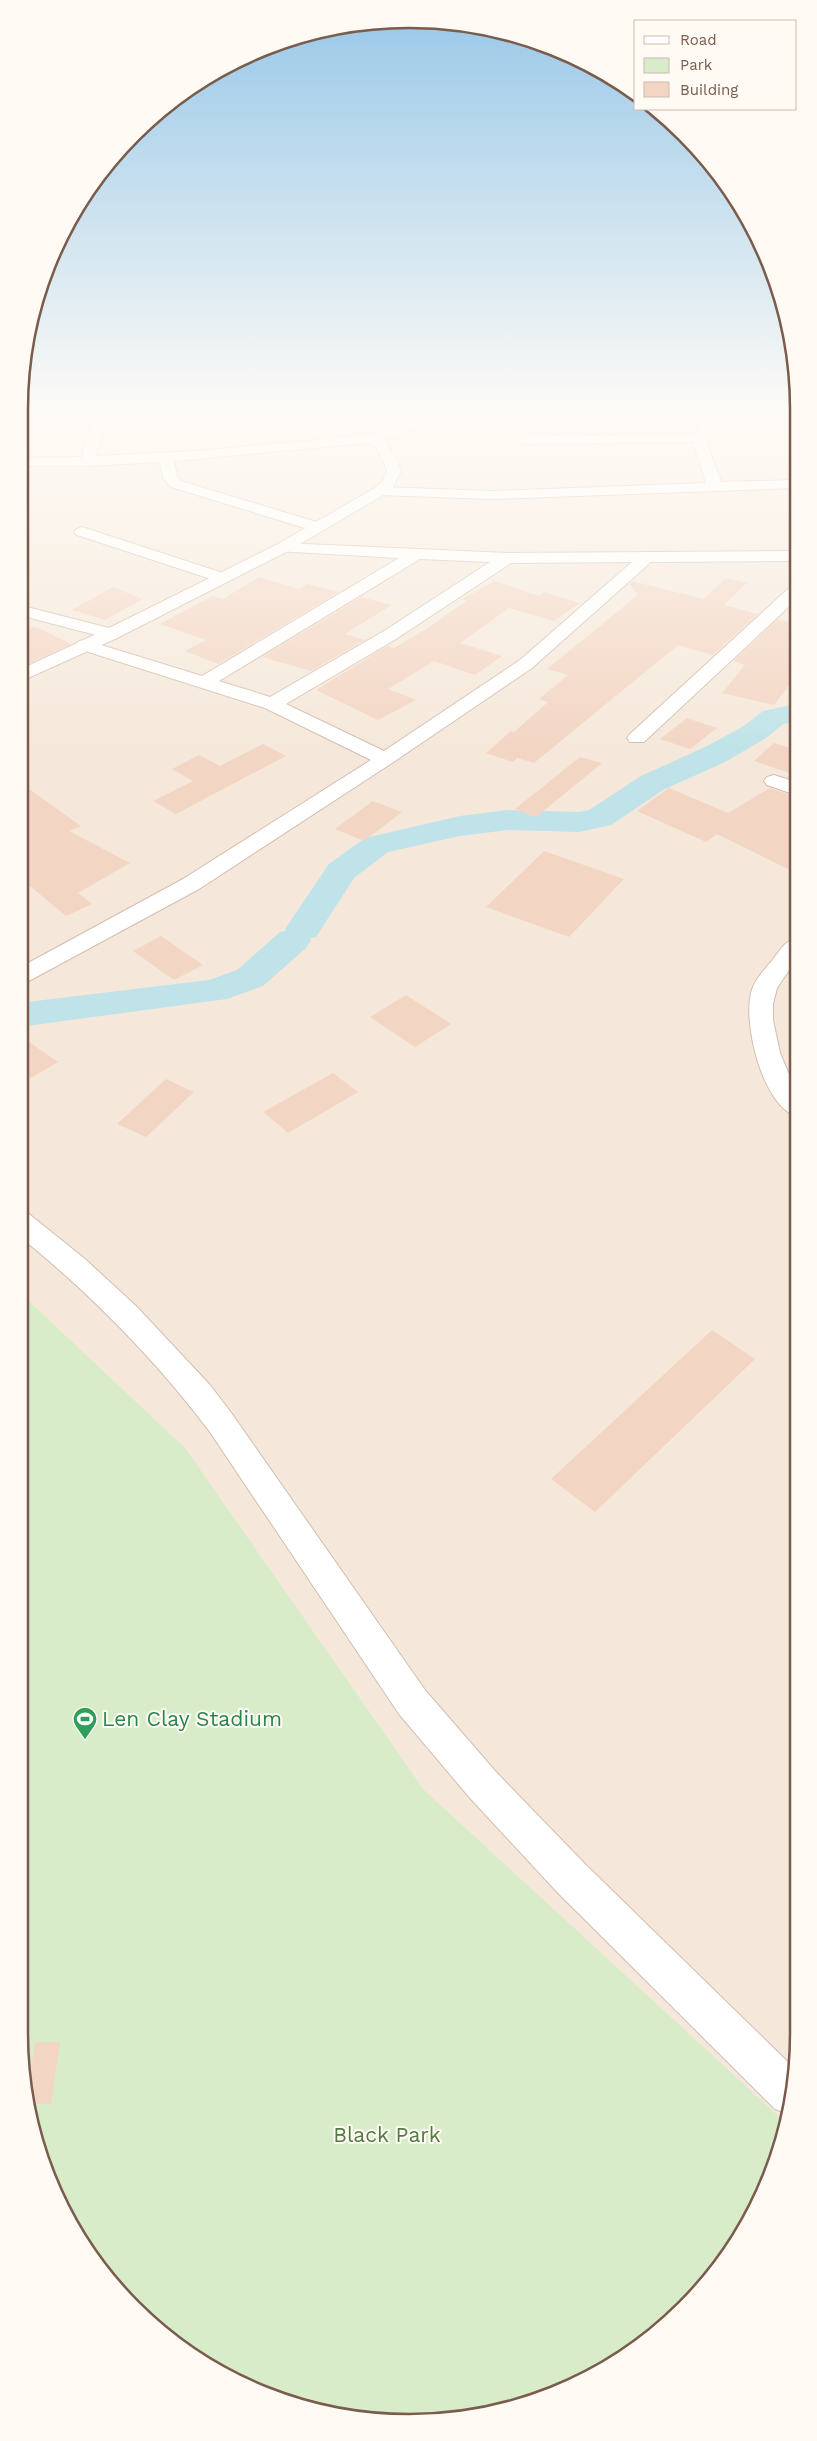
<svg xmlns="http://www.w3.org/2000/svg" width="817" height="2441" font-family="'Work Sans',sans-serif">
<rect width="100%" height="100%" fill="#fdf6ec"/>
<polygon fill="#f5e8da" points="19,410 795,410 798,2032 785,2133 732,2249 684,2308 625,2356 509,2409 434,2421 358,2419 236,2382 171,2342 116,2290 48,2181 26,2108 19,2032"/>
<polygon fill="#d8ecc9" points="19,1292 185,1448 424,1790 786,2123 785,2133 732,2249 684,2308 625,2356 509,2409 434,2421 358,2419 236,2382 171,2342 116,2290 48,2181 26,2108 19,2032"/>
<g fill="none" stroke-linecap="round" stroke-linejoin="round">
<polygon fill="#bfe3e8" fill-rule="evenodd" points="796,704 796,722 783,724 766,738 725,762 663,790 611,825 579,832 508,830 460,836 388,852 354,878 316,937 310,938 311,940 306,948 263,986 227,999 19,1027 19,1003 209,980 237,970 280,932 286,931 285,929 329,864 365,838 460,816 508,810 579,812 589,810 641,776 703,748 744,726 763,711"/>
</g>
<g fill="#f3d5c3">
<polygon points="259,577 299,589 307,584 339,592 218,664 185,651 206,640 160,624 212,596 223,599"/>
<polygon points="726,578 747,583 724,605 758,614 713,655 678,645 534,763 517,758 513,762 486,753 511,731 514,732 548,702 539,699 568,675 547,669 638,595 630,584 632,581 704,599"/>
<polygon points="495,581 539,596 544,592 580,603 554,621 509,608 460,643 502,656 475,675 434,661 388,689 416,700 378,720 316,690 387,646 394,648 426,629 467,601 462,599"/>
<polygon points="113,587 143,599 105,620 72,610"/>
<polygon points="361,597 392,605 345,634 365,640 311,671 262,657"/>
<polygon points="778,619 795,624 796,676 774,705 722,693 745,665 733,661"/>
<polygon points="32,627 39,628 71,644 19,668 19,632"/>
<polygon points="687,718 717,728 690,749 660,739"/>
<polygon points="774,743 796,750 796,780 787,777 793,774 754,761"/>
<polygon points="263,744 286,756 176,814 153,801 193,781 172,769 199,755 220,766"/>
<polygon points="580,757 602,763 536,817 515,809"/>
<polygon points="19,782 81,826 69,831 130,863 78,893 92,904 66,916 19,877"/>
<polygon points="669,788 728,813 770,788 796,797 796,873 717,834 706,842 637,811"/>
<polygon points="373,801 402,812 364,841 335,829"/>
<polygon points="544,851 624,879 569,937 486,907"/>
<polygon points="161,936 203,965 174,980 133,951"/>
<polygon points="406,995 451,1024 415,1047 370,1017"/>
<polygon points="19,1035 58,1062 31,1078 28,1076 19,1081"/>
<polygon points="333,1073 358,1092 288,1133 263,1112"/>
<polygon points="166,1079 194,1092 146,1137 117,1124"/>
<polygon points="712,1330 755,1359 595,1512 551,1479"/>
<polygon points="35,2042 60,2042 51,2104 26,2104"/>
</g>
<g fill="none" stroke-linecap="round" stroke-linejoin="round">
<defs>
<g id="street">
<polygon points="94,410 108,410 96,456 198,451 377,434 384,438 377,442 174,461 177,477 181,481 323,524 326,527 318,532 171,487 163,478 160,462 88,466 19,466 19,458 82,457"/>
<polygon points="423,410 441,410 445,414 438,418"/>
<polygon points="721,410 739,410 715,423 705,438 721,482 795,480 795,488 492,499 380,495 373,491 380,487 492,491 706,483 693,442 525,444 518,440 525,436 694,434 705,417"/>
<polygon points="82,527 226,574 228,577 226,580 214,580 77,535 74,532 77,529"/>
<path d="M282,543L507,553L795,551V561L651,562L532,668L392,763L199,889L27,982L19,984V968L183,879L371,760L265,708L79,649L76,645L79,641L85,640L202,676L399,558L276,551L274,548L276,545ZM420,559L490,562L384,631L270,697L219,681ZM632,562L520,660L384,751L286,704L396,639L511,563Z"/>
<polygon points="795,587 795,601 644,742 630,742 627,738 630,734 789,588"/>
<polygon points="19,605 117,630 120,634 117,638 111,639 19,615"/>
<polygon points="774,775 796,782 796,795 767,785 764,781 767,777"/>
<path d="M796,938V960L777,988L773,1004V1020L780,1053L796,1091V1116C763,1106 743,1024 751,993C754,980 766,968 774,958C781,949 785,941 796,938Z"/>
<path d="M19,1211L29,1214L85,1259L137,1307L210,1385L232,1414L425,1690L496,1772L585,1864L794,2068L788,2114L775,2109L557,1892L470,1798L399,1714L210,1432C154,1358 91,1294 19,1236Z"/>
</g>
<polygon id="secondary" points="439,410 458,410 456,413 385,440 397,460 401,471 393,487 385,494 288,551 117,638 19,682 19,670 105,630 276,545 375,488 383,481 387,471 383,460 370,438 372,435"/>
</defs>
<use href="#street" stroke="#d1beb0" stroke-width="2"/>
<use href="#secondary" stroke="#d6c0b0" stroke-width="2"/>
<use href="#street" fill="#fff" fill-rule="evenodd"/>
<use href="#secondary" fill="#fff" fill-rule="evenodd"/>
</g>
<linearGradient id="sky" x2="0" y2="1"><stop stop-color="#97c7e8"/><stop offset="0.55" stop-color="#fefbf6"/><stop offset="1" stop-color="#fefbf6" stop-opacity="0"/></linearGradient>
<rect width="817" height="752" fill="url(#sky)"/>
<defs>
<symbol id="stadium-pin" viewBox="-11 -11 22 30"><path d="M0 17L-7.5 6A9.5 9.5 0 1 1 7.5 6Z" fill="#2e9e5b" stroke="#fffaf3"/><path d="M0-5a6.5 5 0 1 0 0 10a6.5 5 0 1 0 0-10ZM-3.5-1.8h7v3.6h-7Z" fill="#fff"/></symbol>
</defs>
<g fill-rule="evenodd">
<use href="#stadium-pin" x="71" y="1705" width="28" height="38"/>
</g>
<g text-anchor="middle" stroke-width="4" stroke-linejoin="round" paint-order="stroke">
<g font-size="21" fill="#27864d" stroke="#fffaf3" text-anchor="start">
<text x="102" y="1726">Len Clay Stadium</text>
</g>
<g font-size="21" fill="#537a41" stroke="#fffaf3">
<text x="387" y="2142">Black Park</text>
</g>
</g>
<path d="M0 0H817V2441H0ZM409 28H409A381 381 0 0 1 790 409V2033A381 381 0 0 1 409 2414H409A381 381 0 0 1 28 2033V409A381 381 0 0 1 409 28Z" fill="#fffaf3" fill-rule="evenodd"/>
<path fill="none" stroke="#7a5c4d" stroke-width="2.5" d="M409 28H409A381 381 0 0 1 790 409V2033A381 381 0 0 1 409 2414H409A381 381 0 0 1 28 2033V409A381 381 0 0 1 409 28Z"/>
<rect x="634" y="20" width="162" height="90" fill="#fffaf3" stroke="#cabbb1"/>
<rect x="644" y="36" width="25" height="8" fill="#ffffff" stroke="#cabbb1"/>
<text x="680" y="45" font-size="15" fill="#7a5c4d">Road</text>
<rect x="644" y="58" width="25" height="15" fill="#d8ecc9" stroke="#cabbb1"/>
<text x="680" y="70" font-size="15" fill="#7a5c4d">Park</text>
<rect x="644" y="82" width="25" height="15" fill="#f3d5c3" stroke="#cabbb1"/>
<text x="680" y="95" font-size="15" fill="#7a5c4d">Building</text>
</svg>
